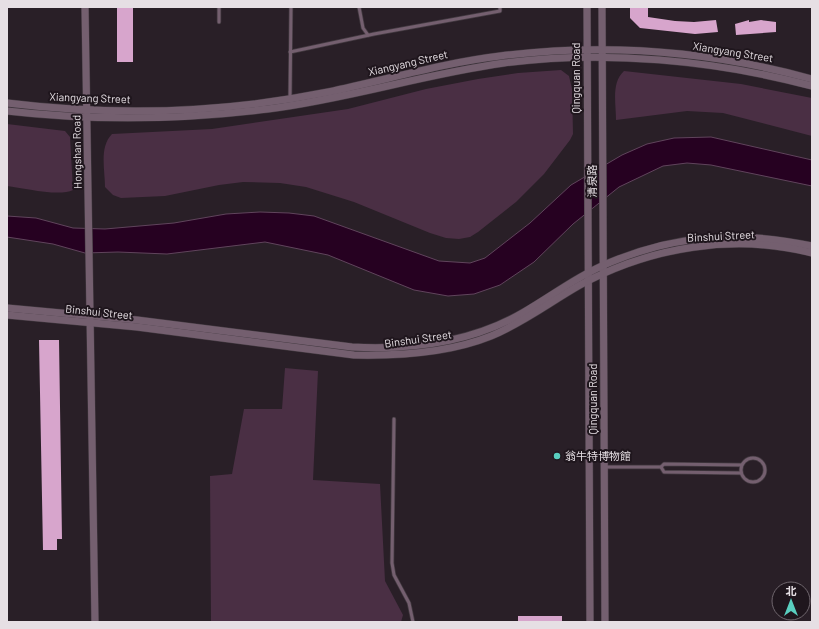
<svg xmlns="http://www.w3.org/2000/svg" width="819" height="629" font-family="Barlow,'Noto Sans SC',sans-serif">
<rect width="100%" height="100%" fill="#291f27"/>
<g fill="#4a2f44">
<path d="M561,70L569,76L572,89L573,134L570,140L544,174L516,202L478,232L470,237L459,239L446,238L430,233L354,202L306,187L280,183L243,182L219,185L165,196L121,198L113,195L105,187C105,170 99,147 112,134L212,129L348,109L426,89L478,79L518,73Z"/>
<path d="M624,71L741,84L812,98V136L723,113L687,111L616,120C616,103 611,83 624,71Z"/>
<path d="M7,124L65,131L70,137L73,190C59,197 24,188 7,186Z"/>
<polygon points="285,368 318,371 313,480 380,484 385,581 403,615 401,622 211,622 210,476 232,474 244,409 282,409"/>
</g>
<polygon fill="#260121" stroke="#60445c" points="711,137 812,160 812,186 711,165 687,163 663,166 619,187 573,224 534,262 500,285 474,294 448,296 414,290 328,255 265,242 167,254 118,252 85,253 53,244 7,237 7,216 36,218 73,228 105,229 174,223 226,214 260,212 289,213 314,216 439,261 470,263 485,258 530,223 571,185 622,155 647,144 674,138"/>
<g fill="#d7a5cc">
<rect x="117" y="7" width="16" height="55"/>
<polygon points="630,7 648,7 648,17 675,21 694,22 716,20 718,32 695,34 640,28 630,18"/>
<polygon points="749,20 749,22 761,20 776,22 776,32 736,35 735,24"/>
<polygon points="39,340 59,340 62,539 57,539 57,550 43,550"/>
<rect x="518" y="616" width="44" height="6"/>
</g>
<g fill="none" stroke-linecap="round" stroke-linejoin="round">
<defs>
<g id="service">
<polyline points="219,7 219,22"/>
<polyline points="359,7 363,28 368,35"/>
<polyline points="290,52 374,34 500,11 500,7"/>
<polyline points="290,98 291,7"/>
<polyline points="394,419 392,563 394,575 409,603 413,622"/>
<circle cx="753" cy="470" r="12"/>
<polyline points="604,467 661,467 664,464 742,465"/>
<polyline points="661,467 664,472 741,473"/>
</g>
<g id="tertiary">
<polyline points="85,7 95,622"/>
<polyline points="587,7 590,622"/>
<polyline points="602,7 605,622"/>
<path d="M7,103C113,116 224,113 328,92C386,80 442,63 500,56C604,43 711,51 812,79"/>
<path d="M7,111C95,121 179,120 268,109C348,99 424,74 504,63C605,50 714,60 812,86"/>
<path d="M7,308L137,320L352,347C410,350 473,342 524,312C553,295 579,275 611,262C678,234 741,231 812,246"/>
<path d="M7,315L137,327L354,355C398,356 449,353 491,336C523,323 550,302 580,285C650,247 734,233 812,253"/>
</g>
</defs>
<use href="#service" stroke="#433a41" stroke-width="4.5"/>
<use href="#tertiary" stroke="#433a41" stroke-width="8"/>
<use href="#service" stroke="#745f6f" stroke-width="3"/>
<use href="#tertiary" stroke="#745f6f" stroke-width="7"/>
</g>
<circle fill="#59cebf" stroke="#1f161d" stroke-width="1.5" cx="557" cy="456" r="4"/>
<g text-anchor="middle" stroke-width="4" stroke-linejoin="round" paint-order="stroke">
<g font-size="11" fill="#e6dfe4" stroke="#1f161d">
<text transform="translate(733 52) rotate(9)" y="4">Xiangyang Street</text>
<text transform="translate(408 63) rotate(-13)" y="4">Xiangyang Street</text>
<text transform="translate(576 78) rotate(-90)" y="4">Qingquan Road</text>
<text transform="translate(90 98) rotate(2)" y="4">Xiangyang Street</text>
<text transform="translate(77 152) rotate(-91)" y="4">Hongshan Road</text>
<text transform="translate(592 181) rotate(-90)" y="4">清泉路</text>
<text transform="translate(721 236) rotate(-3)" y="4">Binshui Street</text>
<text transform="translate(99 312) rotate(6)" y="4">Binshui Street</text>
<text transform="translate(418 339) rotate(-8)" y="4">Binshui Street</text>
<text transform="translate(593 399) rotate(-90)" y="4">Qingquan Road</text>
</g>
<g font-size="11" fill="#e6dfe4" stroke="#1f161d" text-anchor="start">
<text x="565" y="460">翁牛特博物館</text>
</g>
</g>
<rect width="819" height="629" fill="none" stroke="#e6dfe4" stroke-width="16"/>
<g transform="translate(791 601)"><circle r="19" fill="#1f161d" stroke="#6f666d"/>
<path d="M0-3L7 15L0 10L-7 15Z" fill="#59cebf"/>
<text y="-6" font-size="11" font-weight="bold" text-anchor="middle" fill="#e6dfe4">北</text>
</g>
</svg>
